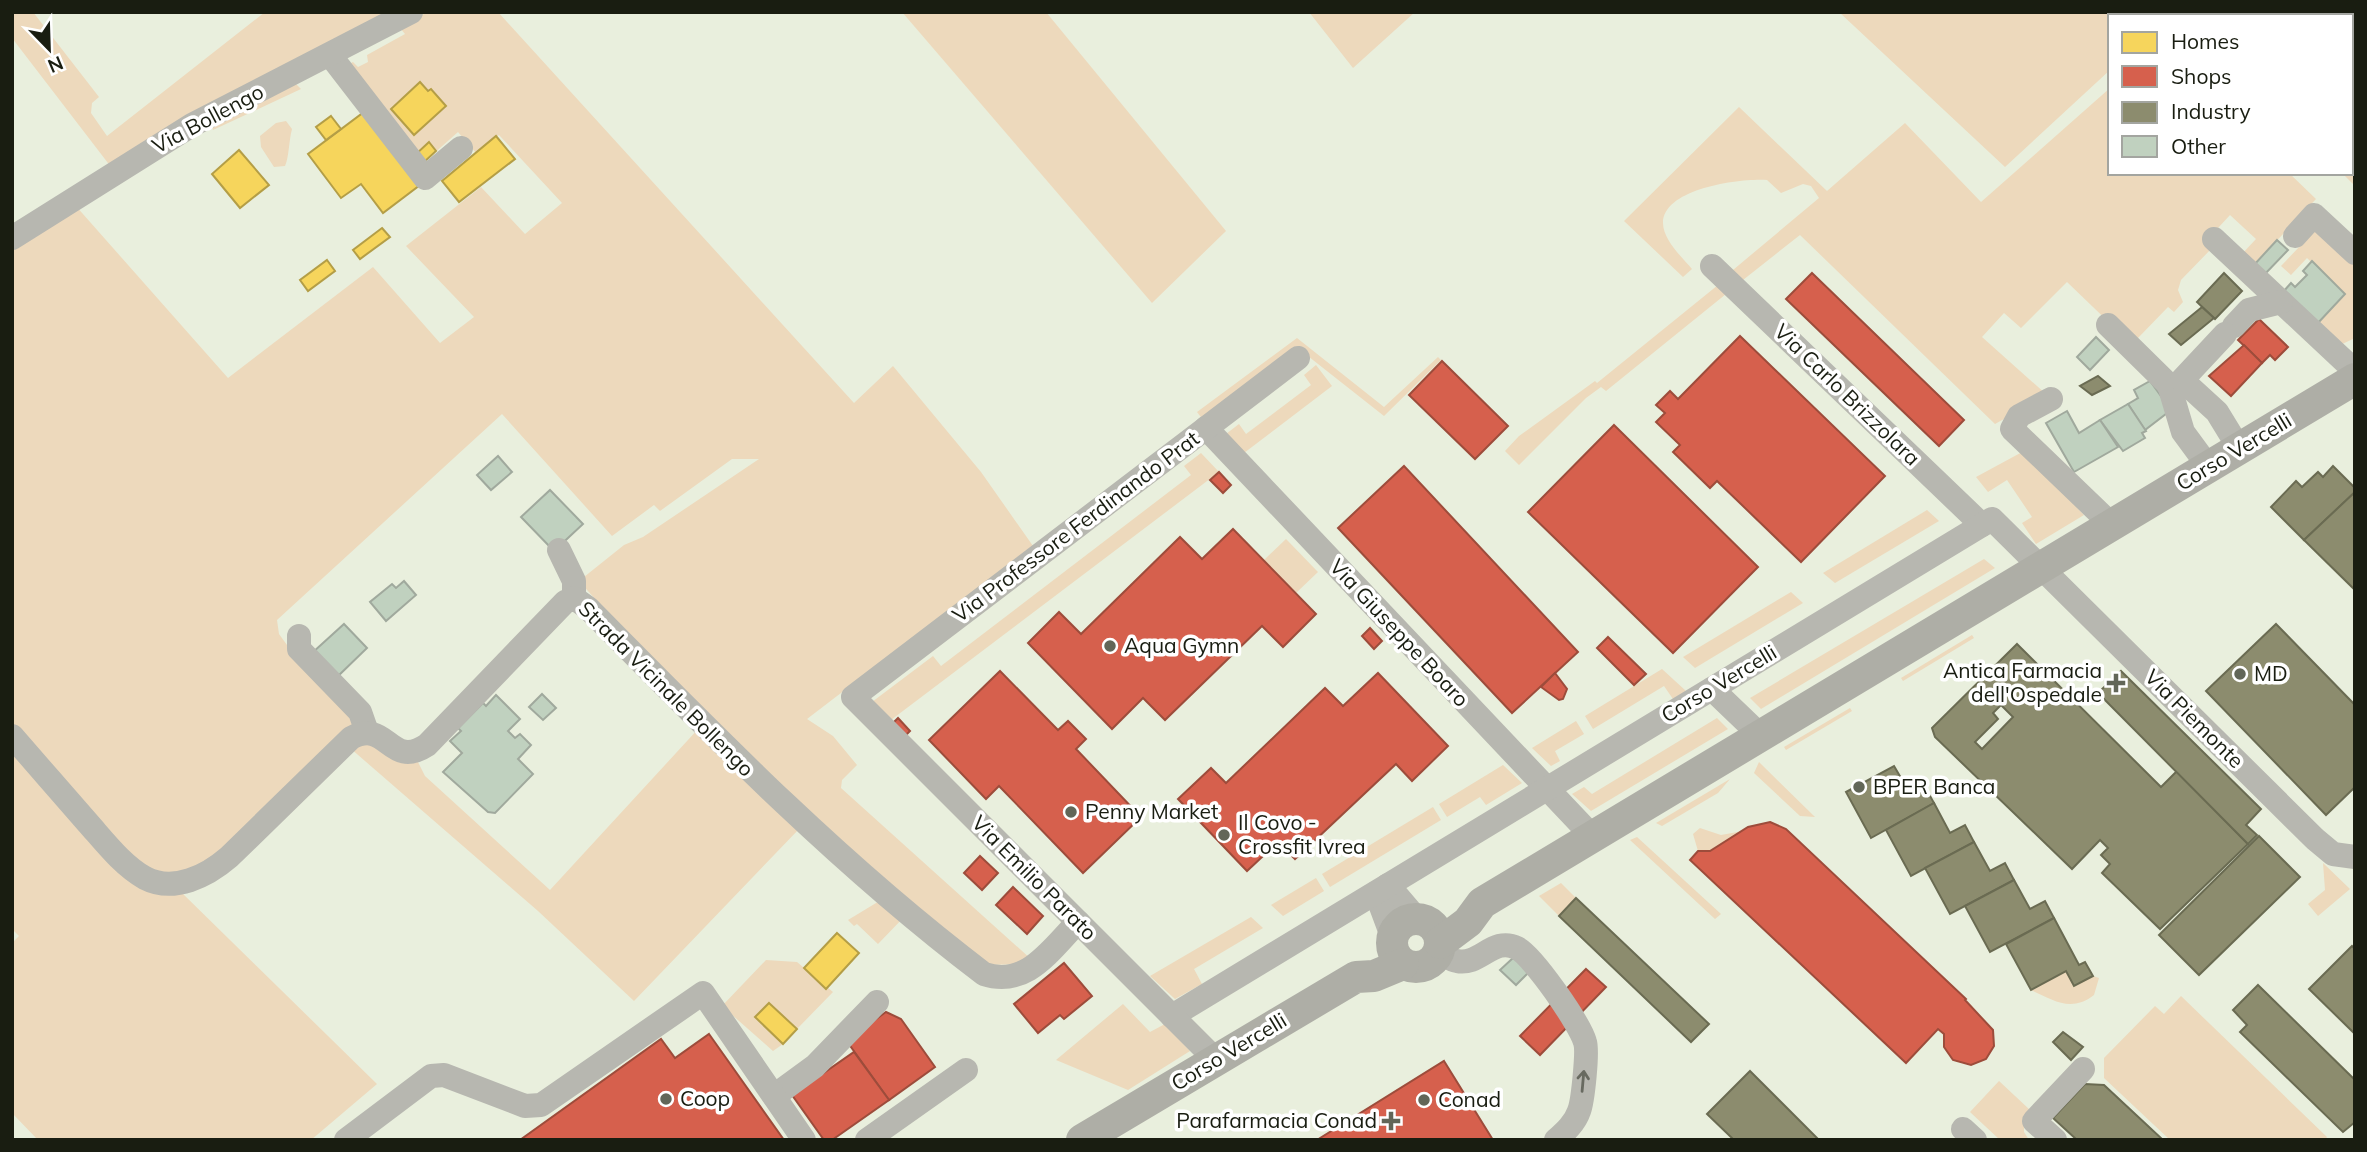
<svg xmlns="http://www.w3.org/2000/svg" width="2367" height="1152" font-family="Mulish,sans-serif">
<rect width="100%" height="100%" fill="#e9efdd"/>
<g fill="#edd9bc">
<polygon points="12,12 33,12 99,97 92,103 91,113 107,136 265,12 402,12 111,167 12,38"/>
<polygon points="427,12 498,12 854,403 893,366 981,472 1033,546 807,719 833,736 857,765 842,780 841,788 1032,960 1029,964 982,965 694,709 579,581 624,545 643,537 759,459 732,459 660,511 654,505 612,536 502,414 277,620 279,634 287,645 359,722 204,871 148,874 12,729 12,245 75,205 228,378 373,267 440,343 474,317 406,246 481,187 525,234 562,203 499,135 476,153 458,132 422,164 347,65 353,62 358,67 368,62 367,55 405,34 400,28"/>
<polygon points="902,12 1046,12 1226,231 1152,303"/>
<polygon points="1309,12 1415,12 1353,68"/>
<polygon points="1839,12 2167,12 2161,16 2110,16 2110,70 2005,167"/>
<polygon points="2185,12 2355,12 2355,186 2342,173 2351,173 2351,16 2180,15"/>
<polygon points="294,82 301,89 213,130 212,127"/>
<path d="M2110,88V173H2289L2316,199L2253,266L2241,255L2256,239L2230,215L2207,240L2213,247L2181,280L2178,290L2183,302L2174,312L2168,307L2138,338L2145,357L2067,282L2021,328L2004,313L1982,337L2047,395L1995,424L1800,235L1743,280L1733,270L1819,198L1811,186L1803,184L1781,193L1767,180C1742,178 1663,188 1663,223C1663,240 1682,257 1692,269L1683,277L1624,221L1739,107L1827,191L1905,123L1981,202Z"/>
<path d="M286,121L292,129C289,139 289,158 285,166L274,167L261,147L260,136L276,123Z"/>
<polygon points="2319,226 2355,259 2355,338 2338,346 2317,324 2345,294 2307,258 2291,275 2281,266"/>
<polygon points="1718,285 1726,294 1606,391 1601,387 1586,398 1519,465 1505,451 1519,436 1595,381 1597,383"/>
<polygon points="1297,338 1384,407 1438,357 1441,360 1384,416 1299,349 1203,420 1197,412"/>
<polygon points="1316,365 1332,386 1244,453 1226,434 1239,424 1246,434 1311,385 1304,375"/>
<polygon points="2024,451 2084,515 2036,544 2022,523 2032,517 2007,480 1988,492 1976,477"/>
<polygon points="1201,453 1219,472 887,723 868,705 933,656 941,666 1191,475 1184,466"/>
<polygon points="1927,510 1939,521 1835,583 1823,573"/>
<polygon points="1286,539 1318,572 1296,593 1264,560"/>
<polygon points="1984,559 1995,568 1761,709 1750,698"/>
<polygon points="1791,592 1803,603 1695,668 1683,657"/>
<polygon points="1972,635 1974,638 1903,681 1901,678"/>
<polygon points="1662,669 1686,691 1673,699 1664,686 1593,729 1585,716"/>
<polygon points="1850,708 1852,711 1786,750 1784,747"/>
<polygon points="1717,718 1728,729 1591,811 1572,794 1584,787 1592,794"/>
<polygon points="1576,721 1584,734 1555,751 1560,761 1551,766 1532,748"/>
<polygon points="699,728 800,828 634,1001 538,911 350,748 363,741 418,762 425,776 550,890"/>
<polygon points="12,749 115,867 180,891 377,1084 311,1140 38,1140 12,1113 12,943 19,936 12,929"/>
<polygon points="1759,762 1815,817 1800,816 1754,773"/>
<polygon points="1503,765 1522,783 1486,805 1480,797 1447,817 1439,804"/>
<polygon points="1730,779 1718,793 1662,826 1656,823"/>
<polygon points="1433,807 1441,820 1330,887 1322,874"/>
<polygon points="1700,828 1721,835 1743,831 1707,852 1698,851 1693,834"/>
<polygon points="1637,837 1721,914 1715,919 1630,840"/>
<polygon points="2323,863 2350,889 2318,916 2308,904 2325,890"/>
<polygon points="1316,878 1324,891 1283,916 1271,905"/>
<polygon points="1561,883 1576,898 1559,916 1539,896"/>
<polygon points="881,900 904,917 878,944 857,924 854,926 848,920"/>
<polygon points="1251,917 1263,928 1194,969 1202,984 1175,999 1150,976"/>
<polygon points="766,960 797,962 833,992 797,1029 769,1003 755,1017 783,1044 773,1051 722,1006"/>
<path d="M2066,971L2074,985L2093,976L2099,978L2094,995C2071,1013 2053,1000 2031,990Z"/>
<polygon points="2181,996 2327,1137 2325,1140 2170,1140 2104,1078 2104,1058 2155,1006 2164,1014"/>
<polygon points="1123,1004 1150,1032 1165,1024 1190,1051 1128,1090 1056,1060"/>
<polygon points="1999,1081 2030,1110 2024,1117 2024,1132 2029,1140 2000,1140 1970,1112"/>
</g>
<g fill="#f6d55c" stroke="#b49e46" stroke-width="2">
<polygon points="420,82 428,91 431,89 446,106 414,135 391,109"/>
<polygon points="364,112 420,185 383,213 361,184 341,198 308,154"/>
<polygon points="331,116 341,129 326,140 316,127"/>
<polygon points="496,136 515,159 459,202 442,181"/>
<polygon points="429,142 436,151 422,164 415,155"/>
<polygon points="239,150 269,185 240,208 212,174"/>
<polygon points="382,228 390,237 360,259 353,250"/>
<polygon points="327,260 335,271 308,291 300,280"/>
<polygon points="837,933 859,953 826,989 804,968"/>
<polygon points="769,1003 797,1029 783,1044 755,1017"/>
</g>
<g fill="#d6604d" stroke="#9d4c3b" stroke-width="2">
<polygon points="1812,273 1964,420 1939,446 1786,299"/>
<polygon points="2259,319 2288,347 2275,360 2270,355 2262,363 2238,340"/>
<polygon points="1740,336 1885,476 1801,562 1717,481 1710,488 1673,452 1680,445 1656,422 1665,413 1656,405 1670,391 1678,399"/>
<polygon points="2244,345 2262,363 2231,396 2209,376"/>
<polygon points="1442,361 1508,426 1475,459 1409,395"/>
<polygon points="1614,425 1758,567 1673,653 1528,512"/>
<polygon points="1404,466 1578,652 1512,713 1338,528"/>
<polygon points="1219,472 1231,485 1223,493 1210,480"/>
<polygon points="1233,529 1316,614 1283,647 1262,626 1165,720 1143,698 1112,729 1028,643 1059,612 1081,634 1180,537 1202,559"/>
<polygon points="1370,628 1382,641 1374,649 1362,636"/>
<polygon points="1608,637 1646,674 1634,685 1597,648"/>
<polygon points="1000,671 1058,730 1068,721 1086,739 1076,749 1141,817 1083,873 999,786 986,799 929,740"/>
<polygon points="1378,673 1448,746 1412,781 1396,764 1295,859 1278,842 1247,871 1178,799 1211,768 1226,783 1325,688 1343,706"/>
<polygon points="1555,673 1567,689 1563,699 1559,700 1541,687"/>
<polygon points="898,718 910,731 902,739 890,726"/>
<polygon points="1770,822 1786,829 1966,999 1965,1000 1993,1030 1994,1046 1986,1059 1971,1065 1953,1060 1944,1047 1944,1034 1938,1029 1906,1063 1690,860 1698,851 1710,851 1748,827"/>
<polygon points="980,856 998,873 982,890 964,873"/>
<polygon points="1013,887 1043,916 1027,934 996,905"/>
<polygon points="1064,963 1092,996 1064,1019 1060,1015 1038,1033 1014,1004"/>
<polygon points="1586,969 1606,987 1540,1055 1520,1036"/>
<polygon points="886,1012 901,1019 935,1067 889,1100 846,1040"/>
<polygon points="709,1034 784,1140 520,1140 661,1039 675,1058"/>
<polygon points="854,1052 889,1100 832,1140 824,1140 792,1095"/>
<polygon points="1444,1061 1493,1140 1317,1140"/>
</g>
<g fill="#8c8c6e" stroke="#6a6b52" stroke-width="2" fill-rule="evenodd">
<polygon points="2224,273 2242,291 2215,319 2197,302"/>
<polygon points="2202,307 2214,318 2181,345 2169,334"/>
<polygon points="2098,376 2110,386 2092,395 2080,386"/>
<polygon points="2333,466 2355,488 2355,492 2304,540 2271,507 2296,481 2302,487 2318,472 2323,477"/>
<polygon points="2355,492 2355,590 2304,540"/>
<polygon points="2276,624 2355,705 2355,787 2326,815 2206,691"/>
<path d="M2017,644L2161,787L2177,771L2248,844L2160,929L2102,873L2110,864L2101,855L2108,848L2100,840L2072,869L1935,737L1932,728ZM2001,705L2013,717L1982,749L1975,742L1998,719L1993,713Z"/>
<polygon points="2121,671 2261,809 2246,825 2257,835 2248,844 2098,693"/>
<polygon points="1894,766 1911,795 1925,787 1934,803 1871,838 1846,792"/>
<polygon points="1934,803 1950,833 1965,825 1974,842 1911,876 1886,830"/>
<polygon points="2259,836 2300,877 2199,975 2159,935"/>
<polygon points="1974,842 1990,871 2005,863 2014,880 1950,914 1925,868"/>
<polygon points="2014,880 2030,909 2045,901 2054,918 1990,952 1965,906"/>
<polygon points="1576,898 1709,1024 1691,1042 1559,916"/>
<polygon points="2054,918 2079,965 2085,962 2093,976 2074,986 2066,971 2031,990 2006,944"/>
<polygon points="2352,946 2355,949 2355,1034 2309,989"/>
<polygon points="2258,985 2355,1080 2355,1122 2343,1132 2240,1032 2247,1025 2233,1010"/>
<polygon points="2063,1032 2083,1047 2071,1060 2053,1042"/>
<polygon points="1750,1071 1819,1140 1734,1140 1707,1114"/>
<polygon points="2085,1084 2104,1085 2163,1140 2077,1140 2053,1118"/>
</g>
<g fill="#c0d1bf" stroke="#a0a99d" stroke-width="2">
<polygon points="2277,240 2288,250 2263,276 2253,266"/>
<polygon points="2312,261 2345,294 2317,324 2283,292 2291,283 2295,287 2307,275 2303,271"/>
<polygon points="2096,337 2109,350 2090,370 2077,357"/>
<polygon points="2150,381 2171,410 2145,430 2128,404 2138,398 2134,390"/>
<polygon points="2128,404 2146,431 2142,433 2145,438 2123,451 2100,420"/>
<polygon points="2067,411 2079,433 2100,420 2118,447 2074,472 2046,423"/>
<polygon points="498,456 512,472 491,490 477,475"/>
<polygon points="550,490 583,524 554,551 521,517"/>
<polygon points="404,581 416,595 386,621 370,602 392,584 396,588"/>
<polygon points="344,624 367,648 336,678 312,653"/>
<polygon points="542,694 556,708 543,720 529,707"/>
<polygon points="496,695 520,719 508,731 515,738 520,734 531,745 518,759 533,774 495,813 488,812 443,772 462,753 450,741 461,731 458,728 483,703 486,706"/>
<polygon points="1513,958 1533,968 1516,985 1500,970"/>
</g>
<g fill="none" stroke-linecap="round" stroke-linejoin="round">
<g stroke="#b7b7b0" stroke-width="24">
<polyline points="330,55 425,178 461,148"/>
<polyline points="2295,236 2314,215 2355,253"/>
<polyline points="12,238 192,125 411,12"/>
<polyline points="2214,239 2355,371"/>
<polyline points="1712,266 1982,525"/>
<polyline points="2108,325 2169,385 2183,432 2208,466"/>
<polyline points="2234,326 2249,310 2281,302"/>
<polyline points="2225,334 2182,380 2217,412 2239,448"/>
<polyline points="2051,399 2019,416 2012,429 2112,525"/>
<polyline points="1206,428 1593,837"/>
<polyline points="559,550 574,581 574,598"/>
<polyline points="299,636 299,649 360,712 367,732"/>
<polyline points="1712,689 1761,736"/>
<path d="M12,736C37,765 62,793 87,822C104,841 122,865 145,878C174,893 207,876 229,857L351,738C388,718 389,770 427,745L565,602L574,598L588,608C714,736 840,865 984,974C1027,988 1050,950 1078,922"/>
<polyline points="1388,885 1417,919"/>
<polyline points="1376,893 1392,936"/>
<path d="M1438,952C1444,955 1451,960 1457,961C1480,966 1493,936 1517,948C1533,956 1580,1024 1585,1042C1588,1051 1583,1101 1579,1111C1575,1123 1565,1132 1556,1140"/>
<polyline points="1172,1016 1992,519 2315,839 2333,854 2355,857"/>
<polyline points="1215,1059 853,697 1298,358"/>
<polyline points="774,1096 815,1066 877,1002"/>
<polyline points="1963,1129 1975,1140"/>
<polyline points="346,1140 431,1076 444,1075 525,1106 541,1105 703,993 804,1140"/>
<polyline points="867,1140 966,1070"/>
<polyline points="2055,1140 2034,1121 2083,1069"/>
</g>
<g stroke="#aeaea6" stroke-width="32">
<circle cx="1416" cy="943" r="24"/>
<polyline points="1440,943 1468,922 1482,903 2355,379"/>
<polyline points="1082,1140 1356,977 1374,976 1403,964"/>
</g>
</g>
<defs><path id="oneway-shaft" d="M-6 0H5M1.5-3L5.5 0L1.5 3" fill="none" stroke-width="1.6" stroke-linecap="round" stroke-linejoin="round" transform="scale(1.75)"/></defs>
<use stroke="#686a60" href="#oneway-shaft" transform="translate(1583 1081) rotate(-85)"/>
<g fill="#626658" stroke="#fff" stroke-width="2.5">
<circle cx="1110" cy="646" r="7"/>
<circle cx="2240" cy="674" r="7"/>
<path d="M2112.5 672.5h7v7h7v7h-7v7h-7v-7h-7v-7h7z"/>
<circle cx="1859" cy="787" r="7"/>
<circle cx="1071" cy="812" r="7"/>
<circle cx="1224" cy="835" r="7"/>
<circle cx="666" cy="1099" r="7"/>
<circle cx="1424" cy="1100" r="7"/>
<path d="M1387.5 1110.5h7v7h7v7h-7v7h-7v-7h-7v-7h7z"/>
</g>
<g text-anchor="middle" stroke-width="7" stroke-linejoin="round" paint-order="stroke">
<g font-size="21" fill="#191d11" stroke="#fff">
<text transform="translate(208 119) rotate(-28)" y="7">Via Bollengo</text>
<text transform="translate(1847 395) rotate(44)" y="7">Via Carlo Brizzolara</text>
<text transform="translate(2234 452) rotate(-31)" y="7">Corso Vercelli</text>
<text transform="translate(1076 527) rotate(-37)" y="7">Via Professore Ferdinando Prat</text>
<text transform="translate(1399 633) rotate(47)" y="7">Via Giuseppe Boaro</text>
<text transform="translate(1719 684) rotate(-31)" y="7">Corso Vercelli</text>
<text transform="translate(666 689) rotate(45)" y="7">Strada Vicinale Bollengo</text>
<text transform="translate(2194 719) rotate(45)" y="7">Via Piemonte</text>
<text transform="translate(1034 878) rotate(45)" y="7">Via Emilio Parato</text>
<text transform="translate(1229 1052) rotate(-31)" y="7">Corso Vercelli</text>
</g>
<g font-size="21" fill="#191d11" stroke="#fff" text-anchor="start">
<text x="1124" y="653">Aqua Gymn</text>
<text x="2102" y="678" text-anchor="end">Antica Farmacia<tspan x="2102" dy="24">dell'Ospedale</tspan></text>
<text x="2254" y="681">MD</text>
<text x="1873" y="794">BPER Banca</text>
<text x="1085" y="819">Penny Market</text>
<text x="1238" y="830">Il Covo -<tspan x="1238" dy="24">Crossfit Ivrea</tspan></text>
<text x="680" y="1106">Coop</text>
<text x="1438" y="1107">Conad</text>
<text x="1377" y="1128" text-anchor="end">Parafarmacia Conad</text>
</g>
</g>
<rect width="2367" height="1152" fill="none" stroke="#191d11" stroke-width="28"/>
<rect x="2108" y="14" width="245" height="161" fill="#ffffff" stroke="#a3a5a0" stroke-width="2"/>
<rect x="2122" y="32" width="35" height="21" fill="#f6d55c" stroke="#a3a5a0" stroke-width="2"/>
<text x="2171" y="49" font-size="21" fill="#191d11">Homes</text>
<rect x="2122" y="66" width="35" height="21" fill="#d6604d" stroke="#a3a5a0" stroke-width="2"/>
<text x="2171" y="84" font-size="21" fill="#191d11">Shops</text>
<rect x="2122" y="102" width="35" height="21" fill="#8c8c6e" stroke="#a3a5a0" stroke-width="2"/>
<text x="2171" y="119" font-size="21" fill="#191d11">Industry</text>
<rect x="2122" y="136" width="35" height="21" fill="#c0d1bf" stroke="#a3a5a0" stroke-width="2"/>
<text x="2171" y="154" font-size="21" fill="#191d11">Other</text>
<g transform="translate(49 49) rotate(157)" stroke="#ffffff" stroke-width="5" paint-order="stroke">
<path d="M0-5L12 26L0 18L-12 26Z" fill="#191d11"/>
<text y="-10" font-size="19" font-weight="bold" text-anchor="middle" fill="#191d11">N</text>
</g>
</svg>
